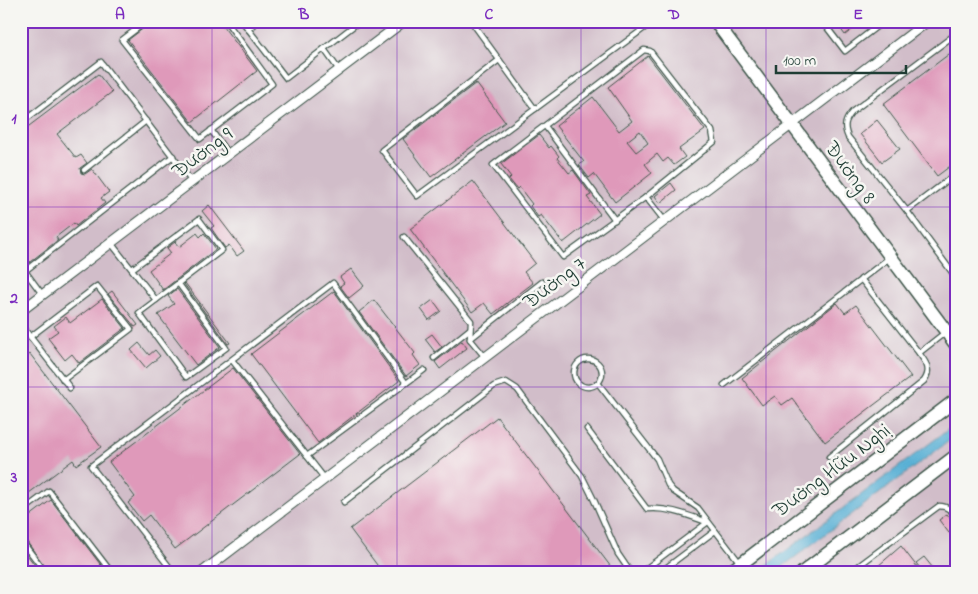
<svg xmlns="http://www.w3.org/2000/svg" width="978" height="594" font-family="'Indie Flower',sans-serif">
<rect width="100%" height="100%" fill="#f6f6f2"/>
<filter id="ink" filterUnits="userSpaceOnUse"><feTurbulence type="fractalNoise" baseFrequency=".02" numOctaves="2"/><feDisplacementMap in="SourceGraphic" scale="10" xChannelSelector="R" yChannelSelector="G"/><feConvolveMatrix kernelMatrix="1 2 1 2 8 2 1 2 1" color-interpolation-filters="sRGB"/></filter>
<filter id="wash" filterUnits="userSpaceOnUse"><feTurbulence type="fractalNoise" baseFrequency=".0096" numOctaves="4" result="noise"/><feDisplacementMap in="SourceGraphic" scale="20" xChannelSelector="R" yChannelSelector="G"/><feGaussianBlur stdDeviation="1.12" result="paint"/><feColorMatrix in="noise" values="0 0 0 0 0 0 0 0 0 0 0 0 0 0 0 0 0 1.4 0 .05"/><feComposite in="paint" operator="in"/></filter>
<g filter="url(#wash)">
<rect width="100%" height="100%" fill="#eee5ca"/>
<rect fill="#d1bdc9" x="21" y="21" width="936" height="552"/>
<polygon fill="#56afd4" stroke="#3a7684" points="957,423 957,435 774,573 756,573"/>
<g id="blocks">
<g fill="#df99ba" fill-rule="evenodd">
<polygon points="151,21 219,21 257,71 192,122 128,40 149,24"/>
<polygon points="835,21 863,21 845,35"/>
<polygon points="957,48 957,161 937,176 883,104"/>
<path d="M648,56L705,130L679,149L685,157L674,165L668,158L663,162L657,154L645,164L652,173L615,202L594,174L589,178L579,165L584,162L556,126L593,97L619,131L632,121L608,87ZM640,131L648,143L636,152L627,141Z"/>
<polygon points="98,74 112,92 57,134 76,158 81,155 87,163 80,168 81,173 85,174 92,169 109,192 101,198 105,203 76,226 74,223 56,237 58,240 21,269 21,132"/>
<polygon points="476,83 505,122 431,177 403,139"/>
<polygon points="877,120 900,149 882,162 860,134"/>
<polygon points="539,135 549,148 551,146 559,156 557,158 569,173 573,170 591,195 587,197 600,214 563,243 541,215 538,217 530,206 532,204 519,187 517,189 509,179 511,177 501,164"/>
<polygon points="473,181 535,263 524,272 533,283 493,314 484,303 472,312 410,229"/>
<polygon points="671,183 676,190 660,203 655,196"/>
<polygon points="209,205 244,251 237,256 229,245 225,248 211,228 214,226 202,211"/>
<polygon points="197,233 200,237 204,233 216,249 163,290 149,270 171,253 167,248 175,242 179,247"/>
<polygon points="351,269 364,286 349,298 340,286 344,283 340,277"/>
<polygon points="185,283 230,343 228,344 184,284"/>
<polygon points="177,289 220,347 196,365 158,315 174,304 168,296"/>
<polygon points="112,291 138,325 135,327 108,294"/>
<polygon points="334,291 399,381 318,443 251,354"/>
<polygon points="102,299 125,328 79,363 72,354 65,360 48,338 58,331 54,326 66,317 70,323"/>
<polygon points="374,300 415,353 413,355 420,365 406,376 359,312"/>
<polygon points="433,300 441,311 429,320 421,309"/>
<polygon points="837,303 845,313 856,305 911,377 825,442 792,398 782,405 775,396 762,405 742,378"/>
<polygon points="432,334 442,347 435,352 425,339"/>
<polygon points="462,341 467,348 440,369 435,362"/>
<polygon points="139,343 149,355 155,350 160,356 146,368 131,350"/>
<polygon points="30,354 101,447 76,465 73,460 29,493 21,483 21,361"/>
<polygon points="233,368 300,454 175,549 149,515 142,521 128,503 135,497 109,462"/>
<polygon points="497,417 611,567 604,573 383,573 350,529"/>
<polygon points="51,500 107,573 50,573 24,538 21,536 21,523"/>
<polygon points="947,514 957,526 949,533 939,520"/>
<polygon points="901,546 918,568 913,573 870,573"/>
<polygon points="21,547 41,573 21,573"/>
<polygon points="924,557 937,573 924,573 916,563"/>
</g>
</g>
</g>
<g filter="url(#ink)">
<use href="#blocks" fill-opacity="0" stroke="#3e564a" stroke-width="1"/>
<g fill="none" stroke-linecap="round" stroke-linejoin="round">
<defs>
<g id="lane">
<polyline points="147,21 122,40 200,139 272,84 226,21"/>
<polyline points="242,21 286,78 360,21"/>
<polyline points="471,21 535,109 654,21"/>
<polyline points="822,21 845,51 884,21"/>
<polyline points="21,24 25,21"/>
<polyline points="248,29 258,21"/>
<polyline points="324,49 339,70"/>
<polygon points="644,50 650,51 712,131 714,142 646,197 563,257 493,165"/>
<polyline points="499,60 382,150 417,196 535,109"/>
<polyline points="21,123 101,62 192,182"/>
<polyline points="545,126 615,220"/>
<polyline points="211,130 228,154"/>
<polyline points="84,170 146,121"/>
<polyline points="957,173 907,211 957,279"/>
<polyline points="646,197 664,220"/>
<path d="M907,211L848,137C843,126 845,120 853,111L957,33"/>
<polyline points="404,237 471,321 470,339 485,357"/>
<polyline points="111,243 156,300"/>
<polyline points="132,269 199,219 222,250 139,313 186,377 226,348 178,283"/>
<polyline points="25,271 42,294"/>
<polyline points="21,274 173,156"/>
<polyline points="861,279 919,353"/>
<polyline points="21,325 70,388"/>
<polyline points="30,337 97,286 131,329 63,380"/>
<polyline points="470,339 542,282"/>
<polyline points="434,358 470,329"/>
<circle cx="588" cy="373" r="14"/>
<polyline points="232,360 325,479"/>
<polyline points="598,383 657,459 668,485 673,491 698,508 740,563"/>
<polyline points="724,385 889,258"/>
<path d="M587,429L647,509C668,507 687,515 707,522"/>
<polyline points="307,456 424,370"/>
<path d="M829,457L924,381C932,369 926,363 919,353L957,323"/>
<polyline points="344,502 494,386 506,382 517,389 582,476 594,500 618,554 631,573"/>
<polyline points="21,512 49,491 112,573"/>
<polyline points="21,540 46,573"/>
<polyline points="174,573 91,466 333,283 406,383"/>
<polyline points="640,573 708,522"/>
<polyline points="659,573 715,531"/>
<path d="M849,573L939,506C948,506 952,511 957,518"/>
<polyline points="954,573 957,571"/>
</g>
<g id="street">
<polyline points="21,311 404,21"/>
<polyline points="201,573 928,21"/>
</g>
<g id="secondary">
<polyline points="715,21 957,346"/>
<polyline points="729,573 957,399"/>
<polyline points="802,573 957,455"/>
</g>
</defs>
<use href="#lane" stroke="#3e564a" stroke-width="7"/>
<use href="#street" stroke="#3e564a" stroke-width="11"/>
<use href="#secondary" stroke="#3e564a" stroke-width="15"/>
<use href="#lane" stroke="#fff" stroke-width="4.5"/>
<use href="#street" stroke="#fff" stroke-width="9"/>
<use href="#secondary" stroke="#fff" stroke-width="12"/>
</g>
</g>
<path fill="none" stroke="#7b2cbf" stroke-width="1" stroke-opacity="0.55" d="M212,21V573M397,21V573M581,21V573M766,21V573M21,207H957M21,387H957"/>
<g text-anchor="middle" stroke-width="5" stroke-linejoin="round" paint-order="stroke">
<g font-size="21" fill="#1f3d34" stroke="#f6f6f2">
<text transform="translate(202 152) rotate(-37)" y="7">Đường 9</text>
<text transform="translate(851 172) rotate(54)" y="7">Đường 8</text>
<text transform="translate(554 282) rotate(-37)" y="7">Đường 7</text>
<text transform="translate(831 470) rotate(-37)" y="7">Đường Hữu Nghị</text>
</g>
</g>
<rect width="978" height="594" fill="none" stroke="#f6f6f2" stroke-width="55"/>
<path d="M776 65v8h130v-8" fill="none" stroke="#1f3d34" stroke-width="2.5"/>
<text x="783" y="65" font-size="15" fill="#1f3d34" stroke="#f6f6f2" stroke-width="4" paint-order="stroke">100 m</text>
<rect x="28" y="28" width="922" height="538" fill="none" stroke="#7b2cbf" stroke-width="2"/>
<g font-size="16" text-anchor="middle" font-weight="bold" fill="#7b2cbf">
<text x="120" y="19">A</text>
<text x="304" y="19">B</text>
<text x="489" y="19">C</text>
<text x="674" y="19">D</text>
<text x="858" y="19">E</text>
<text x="14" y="123">1</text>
<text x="14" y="303">2</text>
<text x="14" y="482">3</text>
</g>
</svg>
